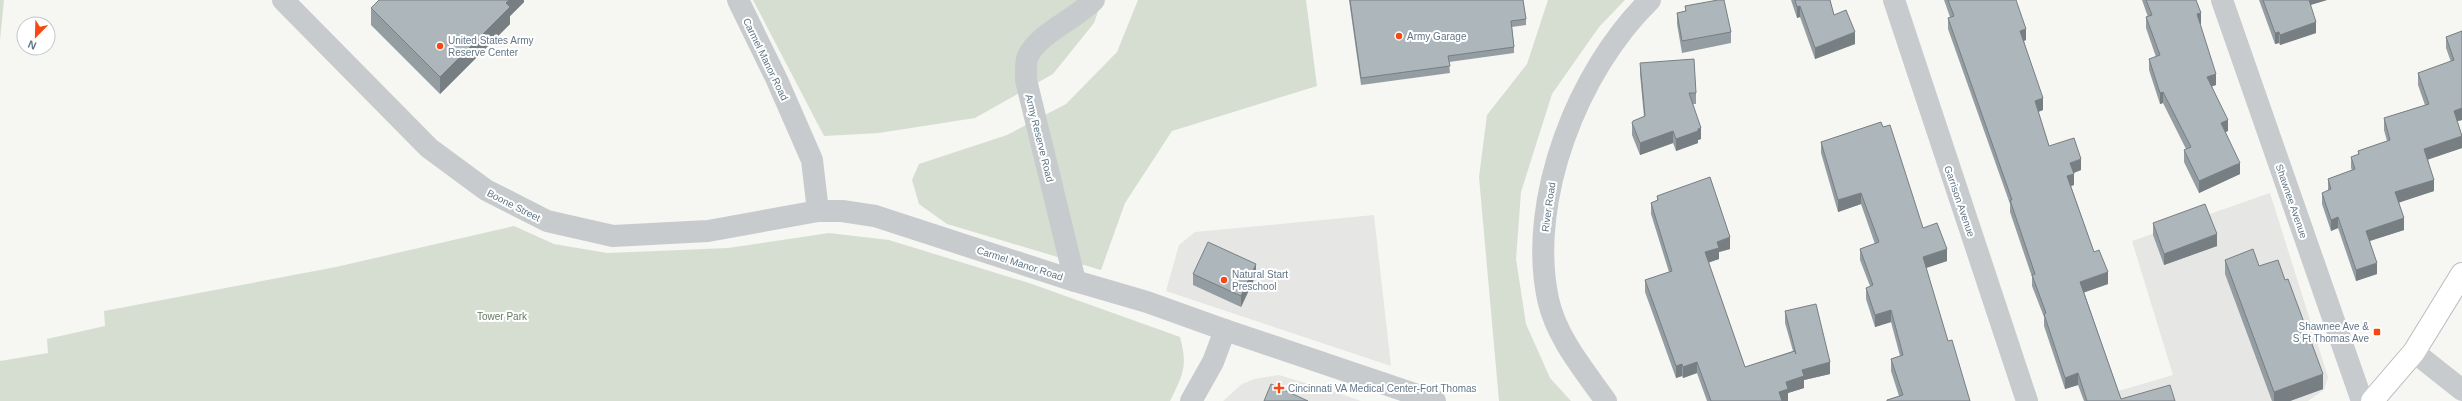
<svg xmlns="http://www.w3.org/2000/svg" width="2462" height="401" font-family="Arial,sans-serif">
<rect width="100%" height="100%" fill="#f6f6f2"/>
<g fill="#e6e7e5">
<polygon points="2270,193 2328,377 2324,390 2308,401 2084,401 2173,375 2132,241"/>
<polygon points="1374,215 1391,366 1166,291 1179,245 1195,232"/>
<polygon points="1279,375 1338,393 1361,401 1223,401 1242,384 1254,379"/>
</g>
<g fill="#d6ded2">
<polygon points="0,0 4,0 0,40"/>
<polygon points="753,0 1102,0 1094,23 1053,74 975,118 879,133 824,136"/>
<polygon points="1138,0 1306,0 1317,86 1172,131 1125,203 1101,270 947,224 919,204 912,180 919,164 1007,135 1066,104 1117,52"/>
<polygon points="1548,0 1625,0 1599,27 1552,94 1521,192 1516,259 1526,324 1550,378 1571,401 1499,401 1479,177 1487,115 1527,64"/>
<path d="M514,226L554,244L607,253L728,248L829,233L889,240L1032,284L1180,337C1188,367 1183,374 1170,401H0V361L48,353L47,339L105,326L104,311L336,267Z"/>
</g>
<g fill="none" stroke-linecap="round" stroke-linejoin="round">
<defs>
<polyline id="secondary" points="2372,401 2414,352 2462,274"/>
</defs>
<use href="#secondary" stroke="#b7bdc1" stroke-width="24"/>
<g stroke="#c8cbce" stroke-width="22">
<polyline points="283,0 429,148 486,190 547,221 613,236 708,231 818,211 842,211 875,216 1075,281 1147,302 1225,330 1435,401"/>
<polyline points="738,0 777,80 812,160 818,211"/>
<polyline points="1894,0 2027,401"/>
<polyline points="2222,0 2362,401"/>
<path d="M1075,281L1026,80C1026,74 1025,62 1028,56C1039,33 1076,19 1094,0"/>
<polyline points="2414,352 2462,390"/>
<polyline points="1191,401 1213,362 1225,330"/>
</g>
<path stroke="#c8cbce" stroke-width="22" d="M1606,401C1584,370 1556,337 1548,299C1527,200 1578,70 1650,0"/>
<use href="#secondary" stroke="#fff" stroke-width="22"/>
</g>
<g fill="#949da1">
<polygon points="524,0 524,2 510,16 510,24 440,94 371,25 371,8"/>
<polygon points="1349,0 1523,0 1526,19 1526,25 1512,27 1514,47 1514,53 1449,62 1450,73 1361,85"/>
<polygon points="1791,0 1830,0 1834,15 1855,44 1815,59 1800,17 1797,18"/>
<polygon points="1944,0 2016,0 2026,40 2024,41 2043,110 2038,112 2049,146 2081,170 2074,173 2074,185 2071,186 2094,252 2108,284 2084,292 2121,399 2175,401 2084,401 2078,385 2065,389 2044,326 2044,317 2032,286 2032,277 2010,212 2010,204 1948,29 1948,18 1950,17"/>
<polygon points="2142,0 2196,0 2201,24 2200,24 2216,85 2212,86 2228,131 2225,132 2240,174 2199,193 2184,162 2184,150 2186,149 2163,103 2160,104 2149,70 2149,59 2156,57 2146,28 2146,17 2148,17"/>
<polygon points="2259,0 2327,0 2310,5 2316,33 2280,45 2279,43 2275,44"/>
<polygon points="1685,6 1731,32 1731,43 1682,53 1677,24 1677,13 1685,11"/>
<polygon points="2462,31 2462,120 2457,121 2462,135 2462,148 2428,159 2434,191 2399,202 2404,230 2370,241 2377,274 2356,281 2338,228 2331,231 2322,204 2322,193 2328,191 2328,179 2352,170 2351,168 2351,157 2358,155 2358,151 2387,141 2384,130 2384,118 2425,105 2418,85 2418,73 2451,62 2446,48 2446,37"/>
<polygon points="1640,63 1696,93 1696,104 1693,104 1701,139 1698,140 1698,143 1676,151 1673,143 1640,155 1632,135 1632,123 1644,117 1640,74"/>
<polygon points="1883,127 1923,228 1947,261 1926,268 1948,341 1970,401 1887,401 1887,400 1899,396 1891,371 1891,359 1900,356 1891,322 1875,327 1866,299 1866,288 1870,286 1860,260 1860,249 1875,244 1861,204 1838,212 1821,153 1821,142"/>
<polygon points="1657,196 1730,249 1719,252 1719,259 1708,262 1745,367 1793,351 1785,323 1785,311 1830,374 1804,380 1804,388 1788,393 1788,401 1707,401 1697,373 1683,378 1682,376 1676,378 1645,292 1645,280 1669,272 1651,214 1651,203 1657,200"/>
<polygon points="2153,223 2217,246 2164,265 2153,235"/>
<polygon points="2225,260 2259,266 2285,280 2323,389 2290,401 2272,401 2225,274"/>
<polygon points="1193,274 1256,275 1241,307 1193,285"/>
</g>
<g fill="#787f83">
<polygon points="509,0 524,0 524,2 510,16 510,24 440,94 440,77"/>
<polygon points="2307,0 2327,0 2307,6"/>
<polygon points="1800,6 1800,17 1797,18 1797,7"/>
<polygon points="2201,13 2201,24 2197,25 2197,14"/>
<polygon points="2316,22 2316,33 2280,45 2280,35"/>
<polygon points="2026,29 2026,40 2020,42 2020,31"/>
<polygon points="1855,32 1855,44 1815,59 1815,48"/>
<polygon points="2279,32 2279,43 2275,44 2275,33"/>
<polygon points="2216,74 2216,85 2207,88 2207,77"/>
<polygon points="2163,92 2163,103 2160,104 2160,93"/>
<polygon points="2043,98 2043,110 2035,113 2035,101"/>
<polygon points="2462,108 2462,120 2454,122 2454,111"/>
<polygon points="2228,120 2228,131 2221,134 2221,123"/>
<polygon points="1701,128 1701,139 1698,140 1698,143 1676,151 1676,139"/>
<polygon points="1673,131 1673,143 1640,155 1640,143"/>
<polygon points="2462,136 2462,148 2424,161 2424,149"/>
<polygon points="2081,159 2081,170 2070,174 2070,163"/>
<polygon points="2240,163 2240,174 2199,193 2199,181"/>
<polygon points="2074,174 2074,185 2067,187 2067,176"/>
<polygon points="2434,180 2434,191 2395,204 2395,192"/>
<polygon points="1861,193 1861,204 1838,212 1838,200"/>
<polygon points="2338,217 2338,228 2331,231 2331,220"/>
<polygon points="2404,218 2404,230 2366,242 2366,231"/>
<polygon points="2217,234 2217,246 2164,265 2164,254"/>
<polygon points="1730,237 1730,249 1719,252 1719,259 1705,264 1705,252 1717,242"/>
<polygon points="1947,249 1947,261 1923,269 1923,257"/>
<polygon points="2377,263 2377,274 2356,281 2356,270"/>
<polygon points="1256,264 1256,275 1241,307 1241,296"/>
<polygon points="2108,272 2108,284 2080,294 2080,282"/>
<polygon points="1891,310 1891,322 1875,327 1875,315"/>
<polygon points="1697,362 1697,373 1683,378 1683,367"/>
<polygon points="1830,362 1830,374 1804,380 1804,388 1788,393 1788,401 1779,401 1779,392 1786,382 1802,370"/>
<polygon points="1682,364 1682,376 1676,378 1676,366"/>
<polygon points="2078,373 2078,385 2065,389 2065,378"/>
<polygon points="2323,374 2323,389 2290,401 2274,401 2274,392"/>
</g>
<g fill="#acb6bb" stroke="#787f83">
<polygon points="379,0 509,0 506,3 510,7 440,77 371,8"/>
<polygon points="1350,0 1523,0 1526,19 1511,21 1514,47 1448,56 1450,66 1361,78"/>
<polygon points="1718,0 1724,0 1731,32 1682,41 1677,13 1686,11 1685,6"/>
<polygon points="1795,0 1830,0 1834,15 1846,10 1855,32 1815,48 1800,6 1797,7"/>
<polygon points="1948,0 2016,0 2026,29 2020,31 2043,98 2035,101 2049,146 2074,138 2081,159 2070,163 2074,174 2067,176 2094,252 2099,250 2108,272 2080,282 2121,399 2170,385 2175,401 2087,401 2078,373 2065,378 2044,314 2046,313 2032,275 2035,274 2010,200 2012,200 1948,18 1954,16"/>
<polygon points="2146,0 2196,0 2201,13 2197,14 2216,74 2207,77 2228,120 2221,123 2240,163 2199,181 2184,150 2191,147 2163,92 2160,93 2149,59 2160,55 2146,17 2152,15"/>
<polygon points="2263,0 2309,0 2316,22 2280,35 2279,32 2275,33"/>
<polygon points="2462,31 2462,108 2454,111 2462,136 2424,149 2434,180 2395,192 2404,218 2366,231 2377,263 2356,270 2338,217 2331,220 2322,193 2331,189 2328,179 2355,169 2351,157 2359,154 2358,151 2390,140 2384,118 2429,104 2418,73 2454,60 2446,37"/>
<polygon points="1694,59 1696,93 1689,93 1701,128 1698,129 1698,131 1676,139 1673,131 1640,143 1632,123 1633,121 1645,116 1640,63"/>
<polygon points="1881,122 1883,127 1890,125 1923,228 1937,223 1947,249 1923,257 1948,341 1952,340 1970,401 1887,401 1887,400 1903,395 1891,359 1903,355 1891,310 1875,315 1866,288 1873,285 1860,249 1879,242 1861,193 1838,200 1821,142"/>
<polygon points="1710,177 1730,237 1717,242 1719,248 1705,252 1745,367 1795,351 1796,354 1785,311 1816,304 1830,362 1802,370 1804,376 1786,382 1788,389 1779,392 1782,401 1711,401 1697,362 1683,367 1682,364 1676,366 1645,280 1672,271 1651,203 1658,200 1657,196"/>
<polygon points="2205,204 2217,234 2164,254 2153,223"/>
<polygon points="1208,242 1256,264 1241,296 1193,274"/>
<polygon points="2253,249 2259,266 2278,260 2285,280 2288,279 2323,374 2274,392 2225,260"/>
<polygon points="1271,384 1308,401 1264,401"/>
</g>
<g fill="#f64812" stroke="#fff" stroke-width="1.5">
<circle cx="1399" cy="36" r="4"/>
<circle cx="440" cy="46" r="4"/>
<circle cx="1224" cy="280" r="4"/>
<rect x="2373" y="328" width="8" height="8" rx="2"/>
<path d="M1277 382h4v4h4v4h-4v4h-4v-4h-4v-4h4z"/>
</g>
<g text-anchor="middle" stroke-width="4" stroke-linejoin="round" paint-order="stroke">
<g font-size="10" fill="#617686" stroke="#fff" text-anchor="start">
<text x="1407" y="40">Army Garage</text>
<text x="448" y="44">United States Army<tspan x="448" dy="12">Reserve Center</tspan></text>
<text x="1232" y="278">Natural Start<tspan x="1232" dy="12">Preschool</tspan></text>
<text x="2369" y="330" text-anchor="end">Shawnee Ave &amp;<tspan x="2369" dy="12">S Ft Thomas Ave</tspan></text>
<text x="1288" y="392">Cincinnati VA Medical Center-Fort Thomas</text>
</g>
<g font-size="10" fill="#617686" stroke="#fff">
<text transform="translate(766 59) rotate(64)" y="4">Carmel Manor Road</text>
<text transform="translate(1040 138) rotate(76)" y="4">Army Reserve Road</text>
<text transform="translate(1960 201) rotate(71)" y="4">Garrison Avenue</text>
<text transform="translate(2292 201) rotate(71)" y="4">Shawnee Avenue</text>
<text transform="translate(514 205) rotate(27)" y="4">Boone Street</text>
<text transform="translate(1548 207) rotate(-82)" y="4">River Road</text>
<text transform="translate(1020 263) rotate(18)" y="4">Carmel Manor Road</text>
</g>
<g font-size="10" fill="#62785d" stroke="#fff">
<text x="502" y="320">Tower Park</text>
</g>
</g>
<g transform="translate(36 36) rotate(203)"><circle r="19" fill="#ffffff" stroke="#c0c8cf"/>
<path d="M0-3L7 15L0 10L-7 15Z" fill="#f64812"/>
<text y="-6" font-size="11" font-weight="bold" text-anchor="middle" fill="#617686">N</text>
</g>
</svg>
